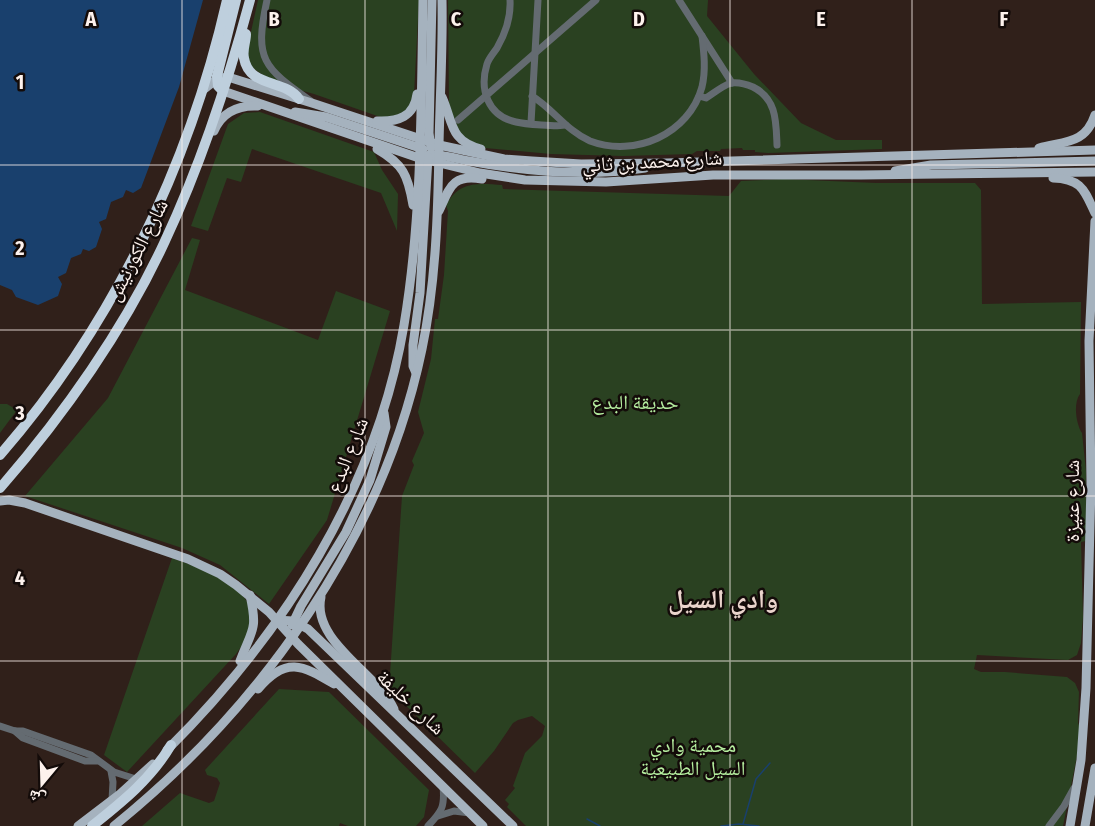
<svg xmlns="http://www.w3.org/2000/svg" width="1095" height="826" font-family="'Fira Sans Condensed','Noto Naskh Arabic',sans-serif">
<rect width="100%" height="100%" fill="#30201a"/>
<g fill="#2a4121">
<polygon points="258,0 419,0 414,94 407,113 386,119 314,94 274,83 250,66 247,50"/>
<polygon points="448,0 708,0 707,16 754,74 801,123 836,140 882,140 882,149 768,153 755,152 755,150 743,150 742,148 721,149 720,151 697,151 692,154 623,156 551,154 485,148 461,136 449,107"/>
<polygon points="260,112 374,152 382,170 398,194 397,231 381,193 252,149 241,182 227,178 208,231 191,226 228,124 244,113"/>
<path d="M784,179L876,183H975L981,190L982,304L1081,302L1080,394C1073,403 1076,424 1082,433L1086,471V541L1081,542L1083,617L1081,643L1077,655L1068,660L977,655L974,669L981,672H1005L1067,677L1075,683L1079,692L1078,723L1080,727L1077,756L1063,826H526L507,807L509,804L505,800L515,788L513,786L525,753L542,736L545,726L532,716L518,720L513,723L494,751L475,773L389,689L402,496L414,465L412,461L424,433L418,412L431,359L435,319H438L444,275L448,211L446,205C459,181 478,183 502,185L503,189L729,196L741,181Z"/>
<polygon points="192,238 200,240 185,290 318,340 336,291 390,311 327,520 269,604 220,565 182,548 25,496 108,398"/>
<polygon points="0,404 7,404 17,410 0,433"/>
<path d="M172,558C202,569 268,590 249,634C246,641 240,648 236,654L127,772L104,755Z"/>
<polygon points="279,689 329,692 429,790 424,817 416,826 348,826 340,823 339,826 142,826 180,793 209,803 214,801 220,783 217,778 207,775 205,770"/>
</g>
<polygon fill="#19406d" points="0,0 203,0 179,87 141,188 133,193 126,190 123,197 111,202 106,219 99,222 102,229 96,247 89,251 83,249 81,254 71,258 66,273 58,277 62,284 58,296 38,305 16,297 12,290 0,285"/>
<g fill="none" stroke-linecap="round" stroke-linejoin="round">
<g stroke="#19406d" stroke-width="1.5">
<polyline points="587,819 600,826"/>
<polyline points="743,824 756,779 770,763"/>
<polyline points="721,826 739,824 759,826"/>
</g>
<g stroke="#646b71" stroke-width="7">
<path d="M267,0C254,60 263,67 311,101"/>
<path d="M510,0C511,17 505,34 497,48C493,54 489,58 487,64C479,90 488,116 516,122C524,124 559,127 566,125"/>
<polyline points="679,0 732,83"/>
<path d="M532,96C553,109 567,131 590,141C635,158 689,134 702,87C706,70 704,53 702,36"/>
<path d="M699,96L706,98C714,93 722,86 731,83C738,82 746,84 753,87C777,99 776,122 777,145"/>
<polyline points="458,120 596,0"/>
<polyline points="531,123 538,0"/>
<polyline points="0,726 15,731 23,731 91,755 114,772 136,779"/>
<polyline points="15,731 23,738 85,761 97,761"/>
<polyline points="111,771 113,782 112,800"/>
<polyline points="438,816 454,811 470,813"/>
<path d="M428,826C442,811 445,807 443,786"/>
<polyline points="1049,826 1064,806 1074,788"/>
</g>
<g stroke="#a5b2be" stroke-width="9">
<polyline points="203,90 217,79 228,77 315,104 439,145 504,159 532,161 581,164 667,163 1095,150"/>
<polyline points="223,91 419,158 480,173 525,180 606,182 713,175 861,175 1095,172"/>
<path d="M442,97C453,121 449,141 481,149"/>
<polyline points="295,112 326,117 423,149"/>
<path d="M377,121C398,122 414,117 417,94"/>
<path d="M214,131C222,112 238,105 258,106"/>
<polyline points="431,148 429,133 432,0"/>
<path d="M1039,148C1064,141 1085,145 1095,115"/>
<path d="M377,149C403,164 408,175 413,205"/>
<path d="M419,158C435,151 453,158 469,161C528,172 586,177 645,168"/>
<polyline points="895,171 931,165 1095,161"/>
<path d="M1053,178C1082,179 1084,190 1095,213"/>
<path d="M439,211C450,187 452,174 482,179"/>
<polyline points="416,373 413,366 413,345 420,293 428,157"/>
<polyline points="0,501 9,500 25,503 188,559 220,574 236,585 269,612 298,644 483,826"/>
<path d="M321,597C311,641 378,674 394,709"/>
<polyline points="276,620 293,621 308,629 513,826"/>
<polyline points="292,625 301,606 346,532 370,480 386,427 384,413"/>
<path d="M240,661C252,629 258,631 250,595"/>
<path d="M258,689C286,656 302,665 334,684"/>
<path d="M167,750C283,635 377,487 404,325C422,218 421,108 423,0"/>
<polyline points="78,826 120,794 153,764"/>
<path d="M114,826C262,706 383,537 422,349C436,283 438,212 439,145C440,96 443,48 442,0"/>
<polyline points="1070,826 1081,760 1086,688 1091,484 1089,341 1095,221"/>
<polyline points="1085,826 1095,768"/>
</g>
<g stroke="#becfdd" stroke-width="10">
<path d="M246,34C246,42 242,50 244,58C249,88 285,79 299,99"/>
<polyline points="223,91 218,86 217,76 236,0"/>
<path d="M0,455C112,326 189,167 227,0"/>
<path d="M0,488C63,416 125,328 165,241C201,164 228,82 250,0"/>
<path d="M92,826C122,802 151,779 171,745"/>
</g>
</g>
<path fill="none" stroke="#fdf2ed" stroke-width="1.5" stroke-opacity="0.55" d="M182,0V826M365,0V826M548,0V826M730,0V826M912,0V826M0,165H1095M0,330H1095M0,496H1095M0,661H1095"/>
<g text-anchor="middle" stroke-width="5" stroke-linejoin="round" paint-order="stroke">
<g font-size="20" fill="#fdf2ed" stroke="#130b09">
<text transform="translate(652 161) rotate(-3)" y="7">شارع محمد بن ثاني</text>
<text transform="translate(137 250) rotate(-63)" y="7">شارع الكورنيش</text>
<text transform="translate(347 455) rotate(-68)" y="7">شارع البدع</text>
<text transform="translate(1072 501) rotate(-90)" y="7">شارع عنيزة</text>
<text transform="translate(411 702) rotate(43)" y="7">شارع خليفة</text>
</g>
<g font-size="20" fill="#b5ee9f" stroke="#130b09">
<text x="635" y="409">حديقة البدع</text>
<text x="693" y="752">محمية وادي<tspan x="693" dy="23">السيل الطبيعية</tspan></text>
</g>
<g font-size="26" font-weight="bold" fill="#ead4cc" stroke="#130b09">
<text x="723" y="608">وادي السيل</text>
</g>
</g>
<g font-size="20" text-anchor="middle" font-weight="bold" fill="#fdf2ed" stroke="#130b09" stroke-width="5" stroke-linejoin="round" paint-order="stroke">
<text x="91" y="26">A</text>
<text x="274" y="26">B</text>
<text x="456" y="26">C</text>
<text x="639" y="26">D</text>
<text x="821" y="26">E</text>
<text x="1004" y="26">F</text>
<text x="20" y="89">1</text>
<text x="20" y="255">2</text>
<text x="20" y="420">3</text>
<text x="20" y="585">4</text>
</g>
<g transform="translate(42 784) rotate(199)" stroke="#130b09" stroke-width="4.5" paint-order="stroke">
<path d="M0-4.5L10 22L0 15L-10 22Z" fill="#fdf2ed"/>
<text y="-9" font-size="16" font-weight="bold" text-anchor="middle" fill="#fdf2ed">ش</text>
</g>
</svg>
